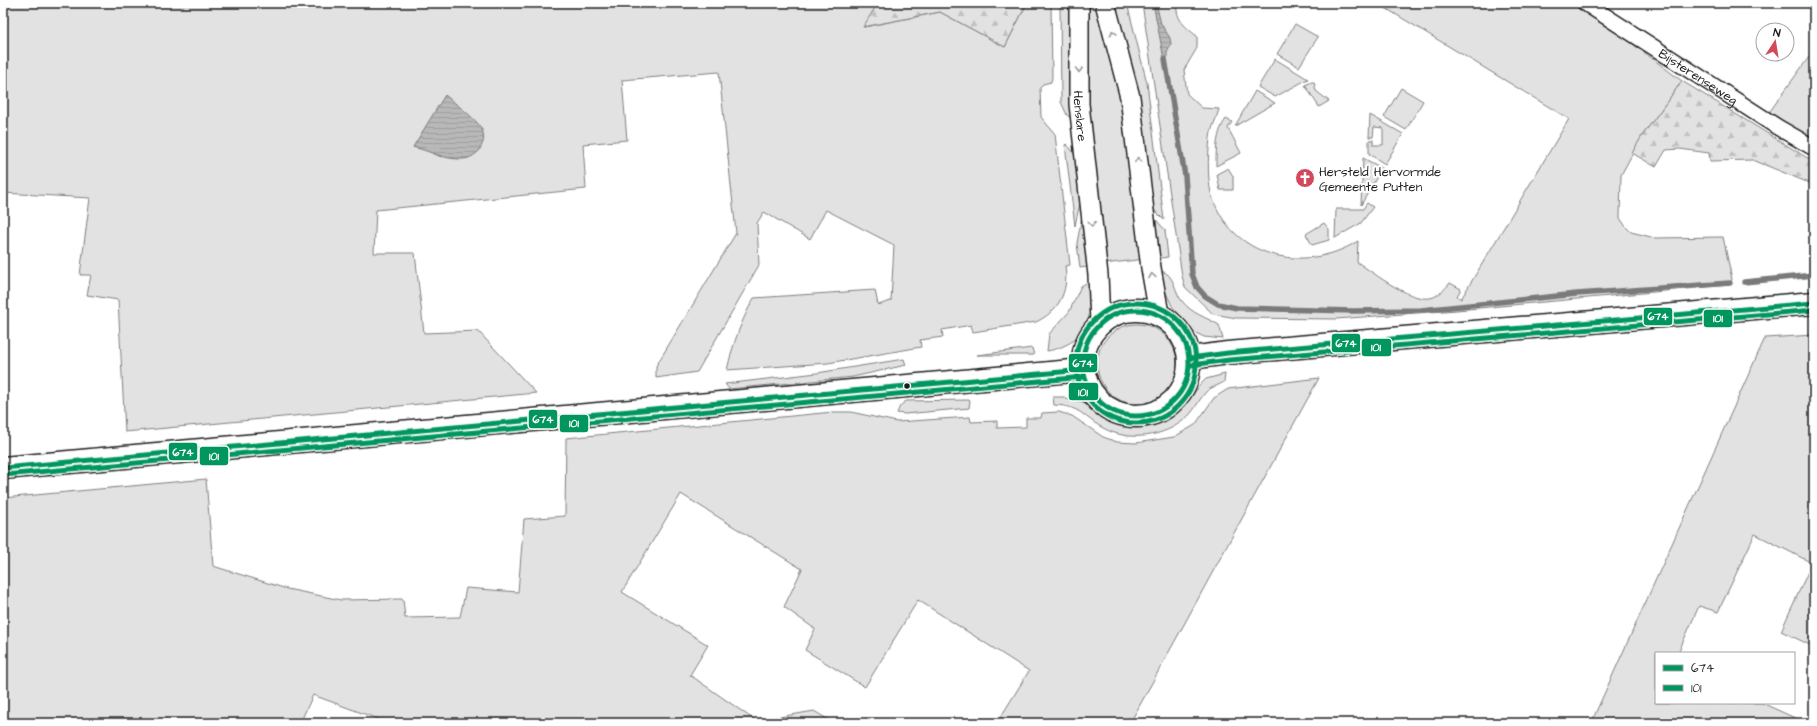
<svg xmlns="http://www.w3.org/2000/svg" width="1817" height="726" font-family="'Architects Daughter',sans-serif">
<defs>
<pattern id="forest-firs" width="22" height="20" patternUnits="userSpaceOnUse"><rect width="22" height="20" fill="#e2e2e2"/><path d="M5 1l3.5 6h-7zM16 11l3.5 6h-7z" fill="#c1c1c1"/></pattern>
<pattern id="water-rules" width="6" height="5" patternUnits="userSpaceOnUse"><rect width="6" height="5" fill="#b8b8b8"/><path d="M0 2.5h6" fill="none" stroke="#9e9e9e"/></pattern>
</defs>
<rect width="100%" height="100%" fill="#fff"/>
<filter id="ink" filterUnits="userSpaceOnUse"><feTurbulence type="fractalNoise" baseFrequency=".025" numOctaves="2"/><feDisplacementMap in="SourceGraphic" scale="8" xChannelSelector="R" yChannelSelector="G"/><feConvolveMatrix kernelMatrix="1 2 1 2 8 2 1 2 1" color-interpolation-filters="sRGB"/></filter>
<g filter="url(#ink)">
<g fill="#e2e2e2" stroke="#7f7f7f" fill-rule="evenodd">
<path d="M3,3H878L864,27L940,12L1005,47L1027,3H1051L1052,77L1051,82L1043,84L1040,88L1041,117L1055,134L1070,265L1065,266C1069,292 1059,311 1036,322L973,332L971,325L942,330L943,337L920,340L921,347L828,363L727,370C733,344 741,321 754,298L875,290L878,305L891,301L894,245L826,210L810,239L764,212L757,223L759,265L697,372L656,378V366L736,233L719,72L622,80L627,140L583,144L586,189L376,210L374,253H415L424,333L478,331L536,393L125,432L118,300L87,295L91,275H80L90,198L3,193ZM483,133L441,157L426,150L413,147Z"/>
<polygon points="1060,3 1072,3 1074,121 1067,115 1061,102"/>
<polygon points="1084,3 1101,3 1114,52 1145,259 1104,264 1091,164"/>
<polygon points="1113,3 1127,3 1147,83 1164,220 1152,208"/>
<path d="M1142,3H1177C1175,19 1185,27 1197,36V48L1184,70L1187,94L1202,108L1219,109C1217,117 1213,125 1211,132C1208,148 1207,177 1211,193C1230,258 1304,275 1358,241L1357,262C1374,273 1414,305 1434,297C1440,294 1446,288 1450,283L1461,289L1457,296L1461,299L1569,119L1377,3H1571L1621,35L1682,81L1642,136L1621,175L1620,218L1626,227L1631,232L1655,238L1723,237L1732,279L1730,285L1457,310L1336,319L1237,318L1213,314L1185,287L1182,276Z"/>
<polygon points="1295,24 1318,37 1299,67 1277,54"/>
<polygon points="1814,50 1814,142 1768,114"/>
<polygon points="1275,59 1308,79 1275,97 1258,87"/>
<polygon points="1312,82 1314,82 1316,91 1329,101 1319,107 1305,85"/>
<polygon points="1401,88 1423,101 1406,130 1384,117"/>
<polygon points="1255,91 1275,103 1235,126"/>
<polygon points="1370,115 1403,134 1385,164 1369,154 1369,140 1373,140 1373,145 1383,145 1383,128 1374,127 1373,137 1369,137"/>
<path d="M1226,119L1232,122L1228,128L1241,153L1216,166C1216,151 1216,132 1226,119Z"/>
<path d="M1066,144C1076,151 1083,174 1083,186C1082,199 1077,214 1075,226L1065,145Z"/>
<polygon points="1363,158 1382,168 1361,205"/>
<polygon points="1228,168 1233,176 1233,190 1220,190 1217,174"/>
<polygon points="1085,200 1093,266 1080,268 1077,243"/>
<polygon points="1367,203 1373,207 1361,223 1335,238 1336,209 1363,209"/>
<polygon points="1151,214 1165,230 1168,257 1156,259"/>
<polygon points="1324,223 1329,229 1329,240 1312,245 1306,234"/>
<path d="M1161,271C1175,274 1174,292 1182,301C1192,314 1206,317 1219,325L1223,339L1204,337L1192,331L1172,306L1163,286Z"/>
<path d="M1091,280C1091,291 1093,307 1090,318C1085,337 1065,348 1047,351L1049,334L1069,312L1081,286Z"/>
<circle cx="1137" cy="364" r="40"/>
<polygon points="1814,335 1814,647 1781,631 1812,563 1755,534 1718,612 1699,606 1678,653 1656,653 1656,703 1762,703 1806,723 1591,723 1765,338"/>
<polygon points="1032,348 1034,355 977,355"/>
<polygon points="904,359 906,365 853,377 729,389 725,384 817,373"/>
<path d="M1225,374L1224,382C1218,386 1210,387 1205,393C1198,401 1194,412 1185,419C1164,437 1130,442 1105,429C1083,418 1082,406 1054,405L1053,397H1065L1066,399L1084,402L1109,420L1121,425L1142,426L1164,421L1184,406L1201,384L1206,379Z"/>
<polygon points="1319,378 1130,723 997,723 1029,671 918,600 865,687 805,650 815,629 784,607 802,569 681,494 622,592 708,645 690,675 756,721 814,711 834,723 389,723 313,695 300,723 3,723 3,498 206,479 213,566 287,589 341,600 403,599 405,618 460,617 466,588 518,592 524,519 565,516 566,438 833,412 851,412 897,422 970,417 971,422 997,421 997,428 1026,427 1026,418 1041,418 1042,413 1059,412 1072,416 1103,437 1117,442 1136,443 1174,437 1195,425 1214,398 1228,389"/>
<polygon points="970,400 969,408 905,414 897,413 900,406 906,401"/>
</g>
<g fill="url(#forest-firs)" stroke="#7f7f7f">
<polygon points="878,3 1027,3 1005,47 940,12 863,27"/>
<polygon points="1682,81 1814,162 1814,185 1753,160 1710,161 1709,153 1680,149 1666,150 1656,167 1632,153 1642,136"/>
</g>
<g fill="url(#water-rules)" stroke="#7a7a7a">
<polygon points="1153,3 1156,3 1161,24 1170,38 1171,44 1167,53 1167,58 1164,59"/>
<path d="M445,95C454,103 481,121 483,133C485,140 482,145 479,151C475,155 469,159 463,159C445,160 430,151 413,147Z"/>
</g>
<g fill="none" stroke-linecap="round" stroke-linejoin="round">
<g stroke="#7a7a7a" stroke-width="5.5">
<polyline points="1165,59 1185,176 1192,274 1197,287 1205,296 1218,304 1237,308 1353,311 1421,310 1577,294 1730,283"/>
<polyline points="1744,282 1814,275"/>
</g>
<defs>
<g id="minor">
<path id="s1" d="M1585,3L1779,128L1814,148"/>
</g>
<g id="tertiary">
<path id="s2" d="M1079,3V104L1098,275L1100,323"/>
<polyline points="1105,3 1130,97 1151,268 1159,314"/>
</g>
<g id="primary">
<circle cx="1136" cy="363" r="53"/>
<polyline points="1190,358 1228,353 1814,303"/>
<polyline points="3,468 1083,370"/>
</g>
</defs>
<use href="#minor" stroke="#1c1c1c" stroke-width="18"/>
<use href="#tertiary" stroke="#1c1c1c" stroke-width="22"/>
<use href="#primary" stroke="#1c1c1c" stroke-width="25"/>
<use href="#minor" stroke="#fff" stroke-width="15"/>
<use href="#tertiary" stroke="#fff" stroke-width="19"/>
<use href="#primary" stroke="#fff" stroke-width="22"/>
<defs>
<g id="bus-1">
<circle cx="1136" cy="363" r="53"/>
<polyline points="1190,358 1228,353 1814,303"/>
<polyline points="3,468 1083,370"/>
</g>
<g id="bus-2">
<circle cx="1136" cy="363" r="60"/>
<polyline points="1191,365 1229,360 1814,310"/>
<polyline points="4,475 1084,377"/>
</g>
</defs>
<use href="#bus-1" stroke="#fff" stroke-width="8"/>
<use href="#bus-2" stroke="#fff" stroke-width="8"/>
<use href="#bus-1" stroke="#00965e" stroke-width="5"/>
<use href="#bus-2" stroke="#00965e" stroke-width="5"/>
</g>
<defs><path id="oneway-chevron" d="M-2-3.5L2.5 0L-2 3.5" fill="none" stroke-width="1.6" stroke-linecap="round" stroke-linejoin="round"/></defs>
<g stroke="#999">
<use href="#oneway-chevron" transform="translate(1113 33) rotate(-105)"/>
<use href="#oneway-chevron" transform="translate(1079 70) rotate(90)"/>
<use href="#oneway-chevron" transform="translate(1138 160) rotate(-97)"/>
<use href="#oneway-chevron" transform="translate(1092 224) rotate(83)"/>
<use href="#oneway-chevron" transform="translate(1152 276) rotate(-99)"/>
</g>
</g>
<defs>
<symbol id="church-disc" viewBox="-11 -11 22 22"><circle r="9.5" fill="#d1495b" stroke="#fff"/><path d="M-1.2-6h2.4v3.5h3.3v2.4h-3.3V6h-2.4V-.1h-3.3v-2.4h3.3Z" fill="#fff"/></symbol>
</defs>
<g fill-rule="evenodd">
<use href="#church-disc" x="1294" y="167" width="22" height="22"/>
</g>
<circle fill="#1c1c1c" stroke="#fff" stroke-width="1.5" cx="907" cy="386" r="3.5"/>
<g text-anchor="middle" stroke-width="4" stroke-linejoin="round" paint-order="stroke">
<g font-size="13" fill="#1c1c1c" stroke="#fff">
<text dy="5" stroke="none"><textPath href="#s1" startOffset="135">Bijsterenseweg</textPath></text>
<text dy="5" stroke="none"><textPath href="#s2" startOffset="113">Henslare</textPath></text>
</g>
<g font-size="13" fill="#1c1c1c" stroke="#fff" text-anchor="start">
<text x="1319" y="176">Hersteld Hervormde<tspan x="1319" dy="15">Gemeente Putten</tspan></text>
</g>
</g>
<g stroke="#fff" stroke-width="1.5">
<rect x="1643" y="307" width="30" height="19" rx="4" fill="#00965e"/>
<rect x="1703" y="309" width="30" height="19" rx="4" fill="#00965e"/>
<rect x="1331" y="333" width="30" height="20" rx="4" fill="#00965e"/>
<rect x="1361" y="338" width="31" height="19" rx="4" fill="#00965e"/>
<rect x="1068" y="353" width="30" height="20" rx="4" fill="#00965e"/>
<rect x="1068" y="382" width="31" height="19" rx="4" fill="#00965e"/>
<rect x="528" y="409" width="30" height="20" rx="4" fill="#00965e"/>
<rect x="559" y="414" width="30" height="19" rx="4" fill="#00965e"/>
<rect x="168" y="442" width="30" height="19" rx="4" fill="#00965e"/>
<rect x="199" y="446" width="30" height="20" rx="4" fill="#00965e"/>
</g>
<g font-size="11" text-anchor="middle" font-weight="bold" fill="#fff">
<text x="1658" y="320">674</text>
<text x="1718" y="322">101</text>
<text x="1346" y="347">674</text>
<text x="1376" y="351">101</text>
<text x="1083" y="367">674</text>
<text x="1083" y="396">101</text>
<text x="543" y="423">674</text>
<text x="574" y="427">101</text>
<text x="183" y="456">674</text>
<text x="214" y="460">101</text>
</g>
<rect width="1817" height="726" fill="none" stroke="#fff" stroke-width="16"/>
<rect x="8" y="8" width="1801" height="710" fill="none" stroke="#1c1c1c" stroke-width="1.5" filter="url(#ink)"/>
<rect x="1655" y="652" width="140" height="52" fill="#ffffff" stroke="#a4a4a4"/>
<rect x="1663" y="665" width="20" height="6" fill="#00965e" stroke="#a4a4a4"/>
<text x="1691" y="672" font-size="12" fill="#1c1c1c">674</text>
<rect x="1663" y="685" width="20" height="6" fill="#00965e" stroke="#a4a4a4"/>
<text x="1691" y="692" font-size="12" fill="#1c1c1c">101</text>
<g transform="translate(1775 42) rotate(12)"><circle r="19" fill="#ffffff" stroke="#a4a4a4"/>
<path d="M0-3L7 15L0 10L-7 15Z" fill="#d1495b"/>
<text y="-6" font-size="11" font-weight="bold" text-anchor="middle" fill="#1c1c1c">N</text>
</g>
</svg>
